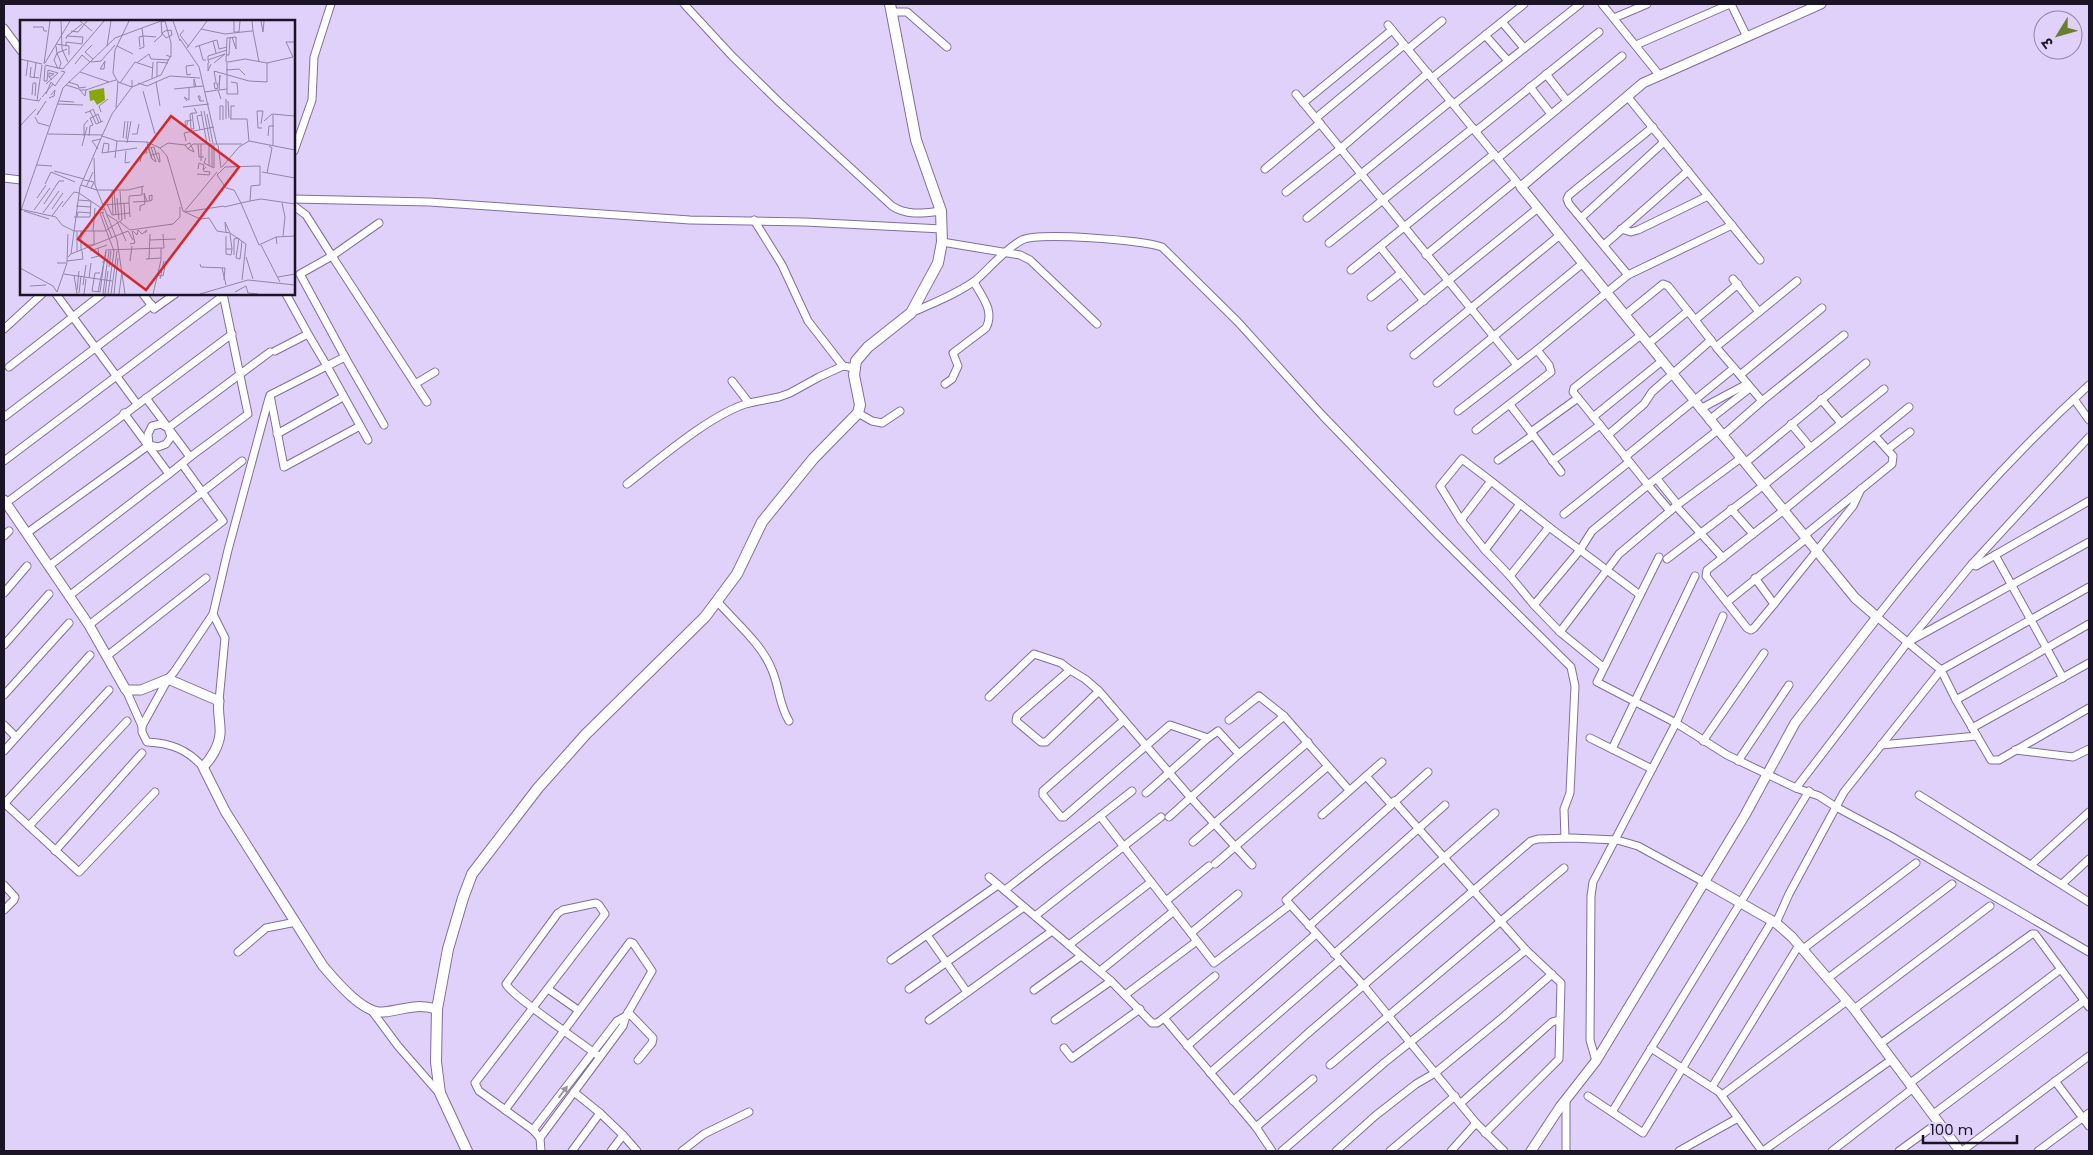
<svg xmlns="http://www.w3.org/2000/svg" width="2093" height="1155" font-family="Poppins,'Noto Sans Devanagari',sans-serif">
<rect width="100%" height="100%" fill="#e0d1fb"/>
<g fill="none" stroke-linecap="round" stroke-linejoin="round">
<defs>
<g id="minor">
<path d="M684,4L732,56L779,102L892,206C907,216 924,213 941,211"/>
<polyline points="1602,4 1660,76"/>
<polyline points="1731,4 1747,37"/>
<polyline points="891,12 907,12 947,47"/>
<polyline points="1614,18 1647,4"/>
<polyline points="1502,22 1524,48"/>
<polyline points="1388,25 1494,154"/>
<polyline points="4,28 21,51"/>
<polyline points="1485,35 1508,61"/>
<polyline points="1636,45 1730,4"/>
<polyline points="1408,49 1442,21"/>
<polyline points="1546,74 1567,101"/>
<polyline points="1432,78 1524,4"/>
<polyline points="1530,87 1551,114"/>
<polyline points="1296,94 1517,365"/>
<polyline points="1627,96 1760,260"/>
<polyline points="1303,103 1392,30"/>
<polyline points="1454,104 1580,4"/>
<polyline points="1316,118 1404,45"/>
<polyline points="1476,131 1599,32"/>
<polyline points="294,151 312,100 314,57 331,4"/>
<polyline points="1498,158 1622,56"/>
<polyline points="1265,169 1320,123"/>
<polyline points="4,178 21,180"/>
<polyline points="1286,192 1340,149 1428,73"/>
<polyline points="294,199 429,202 690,220 805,222 942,229"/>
<polyline points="294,206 306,215 332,256 379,223"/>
<polyline points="1307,218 1451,101"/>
<polyline points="1581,218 1664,142"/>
<polyline points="754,220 782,265 808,321 843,366"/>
<polyline points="1621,229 1631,232 1638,230 1708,196"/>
<polyline points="942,242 1020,255 1030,260 1097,324"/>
<polyline points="1329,243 1473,128"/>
<polyline points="1604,245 1688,171"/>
<polyline points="1381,248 1424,301"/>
<polyline points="1426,255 1516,181"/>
<polyline points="1351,270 1494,154 1521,187"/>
<polyline points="1628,275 1569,204 1567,199 1569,195 1653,127"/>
<polyline points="1733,279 1759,312 1797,281"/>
<polyline points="56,294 137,404"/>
<polyline points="143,294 154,309 175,294"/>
<polyline points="286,294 308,334"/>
<polyline points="1371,297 1401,273"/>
<polyline points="1688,311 1695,320 1738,284"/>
<polyline points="1759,312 1716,347 1740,375 1822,308"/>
<path d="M911,313C933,303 957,294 976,280C990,268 1006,248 1022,240C1038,232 1143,240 1162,247L1238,322L1322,415L1437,534L1571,667L1575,686L1570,793L1564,809L1565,838"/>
<polyline points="1625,315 1663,284 1668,286 1688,311 1648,344"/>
<polyline points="1695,320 1713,343"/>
<polyline points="1391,327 1538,208"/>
<polyline points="4,329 42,294"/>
<polyline points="275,351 308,334 327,366 270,395 284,467 360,426"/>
<polyline points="1414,355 1560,235"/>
<polyline points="345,357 300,274 332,256 427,402"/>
<polyline points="9,367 102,294"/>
<polyline points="732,381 749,403 779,397 790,393 819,377 843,366 855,368"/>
<polyline points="1437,383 1583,263"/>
<polyline points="415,384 435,372"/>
<path d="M945,384L952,379L958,366L953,353L986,328C995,311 982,297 974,282"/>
<path d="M2089,385C2012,455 1941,535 1877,617L1941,670L1956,700L1991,760H1999L2089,708"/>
<polyline points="146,398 190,457 248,414 223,294"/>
<polyline points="1821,399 1841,423"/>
<polyline points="2074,399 2089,420"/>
<polyline points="1762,401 1844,335"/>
<polyline points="1510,405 1531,432"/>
<polyline points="1700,409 1747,384"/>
<polyline points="1458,411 1537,350 1628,275 1732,225"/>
<polyline points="124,413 169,474 190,457"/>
<polyline points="858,413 872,421 882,423 900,411"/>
<polyline points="4,417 152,305"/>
<polyline points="1593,417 1662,361"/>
<polyline points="1709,420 1750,388"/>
<polygon points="161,424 168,428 171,437 166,444 158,447 149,445 148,434 152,426"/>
<polyline points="1791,424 1810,447"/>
<polyline points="1600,425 1648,485 1718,430"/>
<polyline points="168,428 270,352"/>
<polyline points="1476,430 1551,372 1549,365 1537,350"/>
<polyline points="277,434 343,397"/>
<polyline points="1608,435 1644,404 1652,392 1711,340"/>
<polyline points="1722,436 1762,401 1740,375"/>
<polyline points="368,440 327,366 345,357 384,425"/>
<polyline points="1888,449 1910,432"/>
<polyline points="1625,457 1734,368"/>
<polyline points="1498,460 1533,435"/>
<polyline points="4,461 224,295"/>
<polyline points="1552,461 1600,425 1573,392 1574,388 1641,335"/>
<polyline points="1745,463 1866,363"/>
<polyline points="1561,472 1531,432 1578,398"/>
<polyline points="1657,479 1678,505"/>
<polyline points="1491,481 1462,459 1440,486 1461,520 1491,481 1520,504 1485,550 1510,576 1549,527 1580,550 1534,605 1560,632"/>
<path d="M627,484C658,460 712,413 749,403"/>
<polyline points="6,503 232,334"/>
<polyline points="1520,504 1549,527"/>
<polyline points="1676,506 1741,458"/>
<polyline points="1731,509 1753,534 1784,510 1909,407"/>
<polyline points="1564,514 1629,462"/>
<polyline points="1461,520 1485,550"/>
<polyline points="27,533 149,445"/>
<polyline points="1753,534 1707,570 1706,576 1747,628 1751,630 1754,628 1774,604"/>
<polyline points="1805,535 1892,464 1893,456 1875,436"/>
<polyline points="4,536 9,531"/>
<polyline points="1995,555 2063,678"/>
<polyline points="1659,557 1597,682 1676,723 1727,755 1796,788 1819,796 1836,807 1892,837 2089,952"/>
<polyline points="1667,559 1764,485 1884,389"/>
<polyline points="1972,564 1976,566 2089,501"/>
<polyline points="49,566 169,474"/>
<polyline points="1510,576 1534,605"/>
<polyline points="1755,578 1774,604 1853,506 1861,489"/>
<polyline points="4,593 27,566"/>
<polyline points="1640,595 1580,550 1592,531 1648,485 1670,511"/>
<polyline points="69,596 242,461"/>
<path d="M717,601C735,622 762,644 772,670C780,689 778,702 789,721"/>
<polyline points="1727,602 1807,538"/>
<polyline points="213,614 228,550 269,398"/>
<polyline points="89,625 223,521 182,464"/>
<polyline points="1910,641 2089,542"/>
<polyline points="4,645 49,594"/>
<polyline points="107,656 206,578"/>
<polyline points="1603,667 1560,632 1619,554 1676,506 1723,558"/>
<polyline points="126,690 142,726"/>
<polyline points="1099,691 1046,742 1041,742 1016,721 1017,716 1070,670 1085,679 1099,691 1191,798 1252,865"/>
<polyline points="4,695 69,623"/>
<polyline points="989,697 1034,654 1061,663 1070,670"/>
<polyline points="1956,700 2089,624"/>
<polyline points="1124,720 1043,791 1043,795 1061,817 1064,817 1170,725 1208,738 1218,731 1239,754 1284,716"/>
<polyline points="1229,720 1259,696 1284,716 1349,790"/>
<polyline points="4,725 16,737"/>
<polyline points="1972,728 2089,663"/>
<polyline points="1590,738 1652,769"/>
<polyline points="1703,741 1764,653"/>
<polyline points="1881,745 1977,736"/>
<polyline points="1612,749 1695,576"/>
<polyline points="2015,750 2073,757 2089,749"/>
<polyline points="4,751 90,655"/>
<polyline points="1738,761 1789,685"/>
<path d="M203,767C187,749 170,743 147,742L142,732V726L168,679L174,672L213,614L225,638L219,701"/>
<polyline points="1428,772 1286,900 1364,986 1476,1123 1504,1151"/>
<polyline points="1366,776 1391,804"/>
<polyline points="1796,788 1907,643 1972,564 2089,437"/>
<polyline points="1146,793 1208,738"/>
<polyline points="1919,795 2089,902"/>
<polyline points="1394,801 1526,950 1561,983 1559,1059 1485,1133"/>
<polyline points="4,803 79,872 155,792"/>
<polyline points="4,804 109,690"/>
<polyline points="1322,815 1382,762"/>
<polyline points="1100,816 1132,791"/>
<polyline points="1169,817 1239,754"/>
<polyline points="29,826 127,721"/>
<polyline points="1193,842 1308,742"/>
<polyline points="55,851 142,753"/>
<polyline points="1215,864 1327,767"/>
<polyline points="2031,865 2089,812"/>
<polyline points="989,877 1111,981 1152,1023 1157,1023 1164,1018 1215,976"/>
<polyline points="2062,884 2089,859"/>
<polyline points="4,885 15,897 14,900 4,910"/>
<polyline points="1005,890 1100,816 1214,963 1290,905"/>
<polyline points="1166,901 1209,866"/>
<polyline points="1035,916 1161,817"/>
<polyline points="1776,923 1789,894 1844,792 1941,670 2089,587"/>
<polyline points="1309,926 1445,805"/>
<polyline points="1191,933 1238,894"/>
<polyline points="927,935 967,992"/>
<polyline points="1069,945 1151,882"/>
<polyline points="1803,949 1916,863"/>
<polyline points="238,952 266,928 296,922"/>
<polyline points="1334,954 1495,813"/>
<polyline points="891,960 998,885"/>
<polyline points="1100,971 1174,911"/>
<polyline points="1827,979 1952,884"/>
<polyline points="548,989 578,1010"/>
<polyline points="909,989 1024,907"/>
<polyline points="1034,990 1081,956"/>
<polyline points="1125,995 1197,941"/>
<polyline points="1854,1009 1990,906"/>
<polyline points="372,1011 398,1046 439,1093"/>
<polyline points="628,1012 653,1038 652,1043 638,1060"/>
<polyline points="1164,1018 1256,1127 1272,1151"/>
<polyline points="929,1020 1052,931"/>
<polyline points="1055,1020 1111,981"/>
<polyline points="1880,1044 2032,934 2035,934 2089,1007"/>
<polyline points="1187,1046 1316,934"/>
<polyline points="1064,1048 1072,1058 1140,1009"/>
<polyline points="1651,1048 1719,1092 1762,1151"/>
<polyline points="1596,1061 1590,1040 1591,896 1593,882 1676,723 1723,616"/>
<polyline points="1330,1065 1564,868"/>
<polyline points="1210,1073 1340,960"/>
<polyline points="2055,1081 2089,1126"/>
<polyline points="1909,1084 2061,969"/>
<polyline points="1712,1087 1799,945"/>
<polyline points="574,1092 600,1113"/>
<polyline points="1722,1095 1847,1001"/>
<polyline points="1588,1096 1643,1133 1772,921"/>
<polyline points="1233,1101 1307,1034 1531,841 1538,839 1571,838 1617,840 1638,846 1704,882"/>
<polyline points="1461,1103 1552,1022 1559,1020"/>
<polyline points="505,1110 630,942 633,943 652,971 626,1016"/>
<polyline points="1612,1112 1809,791"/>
<polyline points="1932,1115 2084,1001"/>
<polyline points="1256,1127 1313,1079"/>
<polyline points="533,1130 617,1021 626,1016 623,1026 540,1138"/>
<path d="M541,1151L540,1138L533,1130L479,1091L475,1083L605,914L599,905L596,903L563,910L558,913L506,984C511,995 579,1041 593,1052L600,1057"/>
<polyline points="572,1151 600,1113 623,1135 637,1151"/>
<polyline points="611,1151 623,1135"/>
<polyline points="682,1151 704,1134 749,1112"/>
<polyline points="1282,1151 1384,1063 1526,950"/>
<polyline points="1336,1151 1375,1116 1416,1084 1435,1073 1502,1018 1552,974"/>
<polyline points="1390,1151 1455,1096"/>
<polyline points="1451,1151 1476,1123"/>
<polyline points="1566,1151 1566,1099"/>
<polyline points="1679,1151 1738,1118"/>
<polyline points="1763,1151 1891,1060"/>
<polyline points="1832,1151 1912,1089"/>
<polyline points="1899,1151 1939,1122"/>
<polyline points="1962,1151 2089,1056"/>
<polyline points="2038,1151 2089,1113"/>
</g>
<g id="tertiary">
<path d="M4,500L89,625L126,690H141L168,679L219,701C217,712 221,723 220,734C219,746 211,759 203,767L225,811L323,966C335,980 363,1014 383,1012C406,1010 412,1003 437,1009"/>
<polyline points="1704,882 1776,923 1792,937 1854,1009 1960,1151"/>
<polyline points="1531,1151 1560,1107 1596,1061 1745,815 1795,723 1877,617 1855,598 1521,187 1643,83 1821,4"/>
</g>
<polyline id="secondary" points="467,1151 440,1093 436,1062 437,1009 448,949 463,898 472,874 538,788 586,734 705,617 737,574 762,522 813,459 858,413 860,405 854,375 856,361 868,347 911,313 938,263 942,242 941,211 916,140 890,4"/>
</defs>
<use href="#minor" stroke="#806e9d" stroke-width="9"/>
<use href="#tertiary" stroke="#806e9d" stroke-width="11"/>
<use href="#secondary" stroke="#806e9d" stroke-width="12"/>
<use href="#minor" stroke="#fff" stroke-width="7"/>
<use href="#tertiary" stroke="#fff" stroke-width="9"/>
<use href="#secondary" stroke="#fff" stroke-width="10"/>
</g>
<defs><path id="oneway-solid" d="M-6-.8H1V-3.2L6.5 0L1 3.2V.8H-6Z" transform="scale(1.25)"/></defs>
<use fill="#98959d" href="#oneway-solid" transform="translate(563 1092) rotate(-53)"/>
<g transform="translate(20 20)">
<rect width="275" height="275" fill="#e0d1fb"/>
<path d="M84,68L85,80L77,85L74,80L70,81L69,71Z" fill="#89a70c"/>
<path fill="none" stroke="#9185a6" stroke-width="1" d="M41,1L42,29L48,42M60,1L72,11M109,1L95,30L93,53L98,62L112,67L92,94L82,116L97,121L127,122L140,128L147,136L163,191L180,199L189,198L197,211L210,213L226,224L222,260M153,1L160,21M214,1V12H219L220,1M241,1L243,12L244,1M141,2L145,1L151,23V37L146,35M13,7H23L24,11H27M122,8L123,16L136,17M181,9L205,14L231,11H233L232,1M147,10L142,13L146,18L152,15L151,10L147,11M164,10L160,15L169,27M51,11L58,12L67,1M233,11L239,42M47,16L62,4M207,18L216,17V29L212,17M160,19L179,47L197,125M193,21L197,20L199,29L207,27M134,22L142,15L141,1M36,24L49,26V35M72,25L65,32L73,39M179,25L183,40H186M36,26L37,33L47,29M46,26V22L62,24L63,17L47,16L46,19M87,26L91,1M97,26L113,34M175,27L193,21L196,33M167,28L187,1M119,29L124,27L123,16L119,17L120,27M37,33L34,40L38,49M37,33L41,43L39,49M206,35H209L210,18M0,39L22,44M188,40V36L207,30M85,41L80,49H84L85,41M71,42L81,41L95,25M118,42L129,34L131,39L149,40M206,42L207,18M208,42L225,39L247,43L273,37L266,22H275M25,43L50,1M188,43V51L191,44M189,43L188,40L205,34L194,43M24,44L30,1M55,44L62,35L70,42M25,45L43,49L84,1M25,46L24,61H27L28,50L38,53L26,64M11,47L10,57L19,58M206,50L219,49L225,55M60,52L89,62L96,60M171,54L167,55L166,46L174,45M6,56L8,41M137,56V42L148,43M29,57V53L34,54L29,57L32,60M14,58L16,43M132,58L133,42M112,60V67L141,55L150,37M48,62L58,65L59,68L66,67M136,62L140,86M196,62L194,51L229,61L247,62V43M100,63L115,42L133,48M118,63L127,66L150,56L180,58M194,63H197L198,68L195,69ZM46,65L59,69L65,76L66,70H60M199,65L200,55L199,70L207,69V41M174,67V59L176,67M154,69L183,66M207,69V74H218L217,63L211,62M66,70L89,62M123,71L135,114M185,72L198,70L201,79M26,74L31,62L35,66L45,52L41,51M12,75L13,63H16L15,76M22,77L33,64M0,78L19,81L21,78M29,78L34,76L35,70L31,75M206,79V99M17,81L22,45M39,81L54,82M167,81L164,77L169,80V68M180,81L178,76H180V81H184M208,81L209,98M37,84L63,85M163,87L189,84M96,88L98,61M19,91L17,95L26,81M70,91L73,89L79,103M181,91L187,124M184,91L190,122M81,92L79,86L88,79M65,93L70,91L73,97L70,98L73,105L70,106L69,116M172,93L174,109H171L170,94L172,93H177L174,88M187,94L193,123M253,95V125M15,97L18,103L29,106M210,99H227L229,121M211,99V86H215M200,100V86H203V100M168,101L166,108L165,101H166L172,100M244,101L252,94L275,96M81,102L78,94L73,97L76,104L83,101M241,104L243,91H237L238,108H242M0,106L16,89M180,110L177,96L182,95M28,114L82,115M112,114H117L119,104M64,116V105L68,100M248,116L249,106H254M103,118L105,101M106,119L108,101M166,121L164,113L194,107M127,122L128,128L134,127L136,134L139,142H140L139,133H138L136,134L131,135H130M107,123L111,101M178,124L179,137H184M181,124V141M165,125L170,123L174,132L168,129M192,125V147M194,125V142M198,125L201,148M62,126L67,107M131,127L136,142L132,139M128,128L132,139L129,128M140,128L148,123L165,125L168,129L173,124H222M78,129L72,121L81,119M106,131L105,143L110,142M88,132L89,124L84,123L82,133L117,128M74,138L75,165L97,220L105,274M95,138L97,121M186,138L184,143L194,148V142M120,142L122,133H127L126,127M17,145L32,146M189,146V125M202,147L219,127L229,121L275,130M178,149L179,143L184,145L183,150L186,147M34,151L64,159M242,152L275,158M247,153L252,128L249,126M177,154L189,155L190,152L183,151M64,160L74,162L71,168M25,164L31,152L55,162M61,165L77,170H108L124,166M66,167L73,152M92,170L93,195M94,171L96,195M59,173L84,190M132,175V180L130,181L129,176ZM17,178L26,165M97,178L99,200M230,181L241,179L275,184M113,182L130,181M104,183L105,199M109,183V176L122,175V167M221,183L214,170L206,168L197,155L205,147L240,146V165L231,166L230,181L221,183L239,225L256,217L257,224M262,183L265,197L263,216M24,184L39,161H44M87,184L92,195L110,193M83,185L109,183L110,197M56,186L71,187M42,187L54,172L59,173M204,187L221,183M0,189L36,197L42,205L54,211H85L102,200L100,171M32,189L43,173M14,190L30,168M4,191L29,199M120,191V186L125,184L124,173L127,181M82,192L92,218M84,192L80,193L86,210M164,192L197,152M165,192L204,186M0,193L43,68L95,18L141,1M23,193L39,171M86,194L97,201L106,221M32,196L43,181M54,197H70L71,181L58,180M57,197L58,192L71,193M100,202L110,210L153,204L160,197V187M86,210L94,231L88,274M61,211V231M73,211L75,188M113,211L117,215L118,210L122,214L127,210L125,213M206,212L205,202L210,213M210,214L212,229M256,217L275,216M219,218L216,238L220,239M130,220L156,219M110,224L115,223L112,211M64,225H74V211M241,225L260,262M206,229H212L211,235L206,234V216M57,231V211M70,231L87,225M51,234L108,211L113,220M214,235V219L218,218M48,237L51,234L60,167L82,116M226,237L233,259M71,238L79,236L78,228M126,239L141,238M129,239L130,214M220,239L222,221M47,241L63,239L62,231M110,241L112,226M47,242L48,214M82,242H84L86,230L141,228M37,243H47L37,272M180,244L181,247L205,248L204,260M89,247L91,231M0,248L33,266L37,272M202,248L206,265M86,251L89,231M80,253H75L72,271L80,272L84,242M44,254L92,261M54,255L57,274M138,255L143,256L146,241M258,257L275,254M69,258L71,243M140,259L144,241M63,265L66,245M10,266L26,265M57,270L59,251M78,272L86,232M215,272L226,266L228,273L238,274M59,273L61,256M64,274L66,259M83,274L86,251M85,274L88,251M91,274L97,231M94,274L98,238M99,274L102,251M133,274L141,240V228H144L143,214M180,274L228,260L275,265"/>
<path fill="#d62828" fill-opacity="0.15" stroke="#d62828" stroke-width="2.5" d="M151,96L219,147L126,270L58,219Z"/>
<rect width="275" height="275" fill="none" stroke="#1b1426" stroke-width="2.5"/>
</g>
<rect width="2093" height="1155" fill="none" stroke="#1b1426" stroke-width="10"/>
<g transform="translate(2058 35) rotate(233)"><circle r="24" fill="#e0d1fb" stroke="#9185a6"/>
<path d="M0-4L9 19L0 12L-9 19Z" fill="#6b7e2f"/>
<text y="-8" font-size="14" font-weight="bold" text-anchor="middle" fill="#1b1426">उ</text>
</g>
<path d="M1923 1135v8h94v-8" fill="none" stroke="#1b1426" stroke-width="2.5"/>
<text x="1930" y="1135" font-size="15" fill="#1b1426" stroke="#e0d1fb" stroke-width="4" paint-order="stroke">100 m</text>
</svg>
